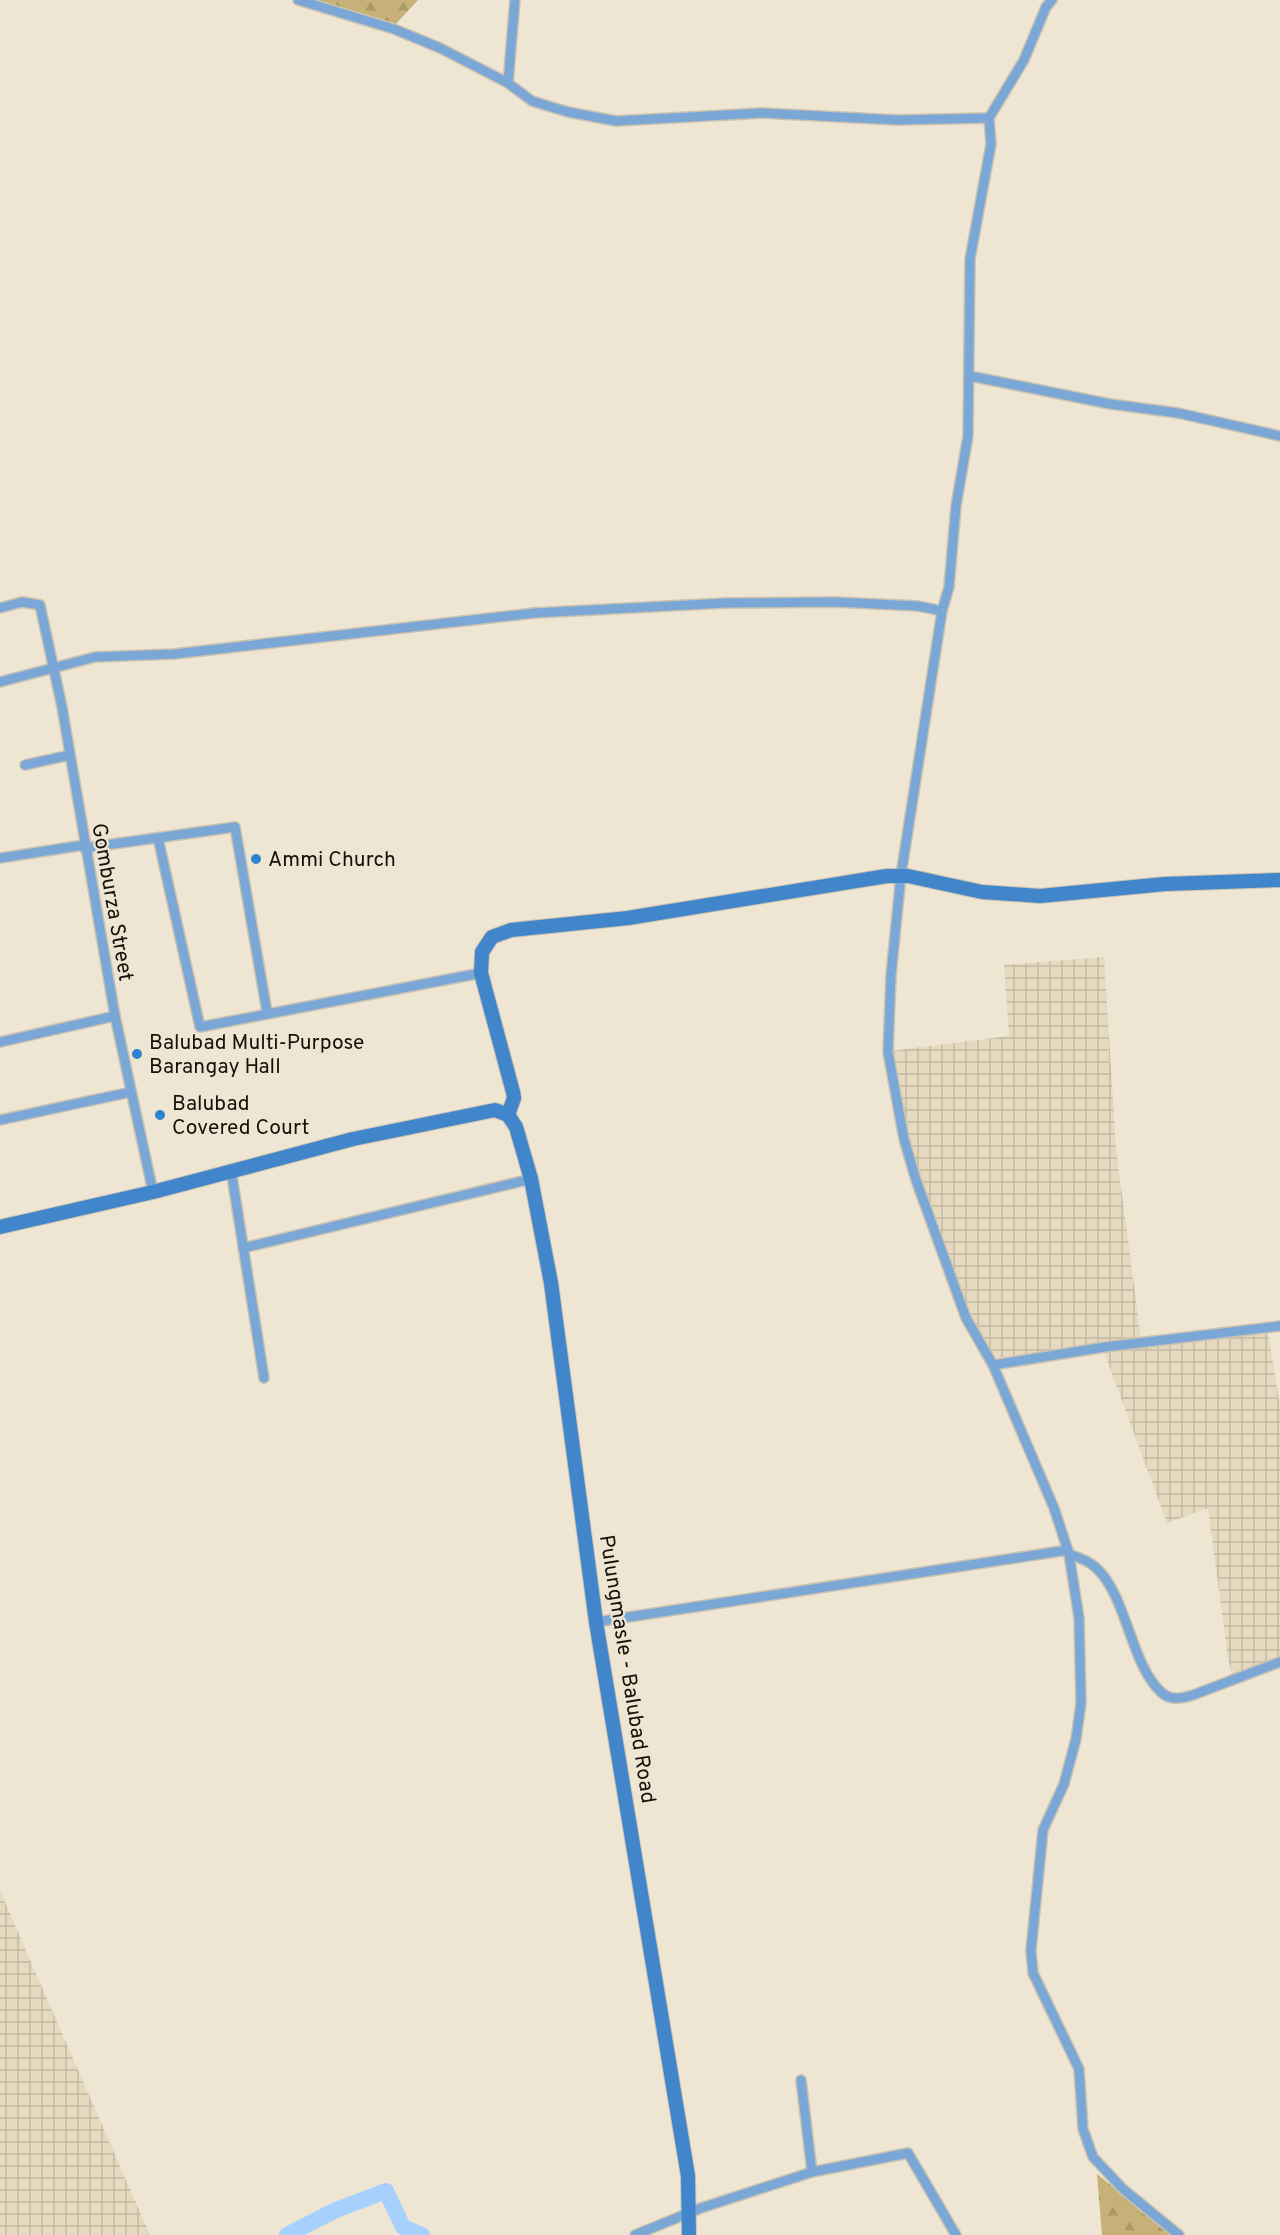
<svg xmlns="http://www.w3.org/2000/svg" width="1280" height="2235" font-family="Overpass,sans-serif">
<defs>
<pattern id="industrial-grid" width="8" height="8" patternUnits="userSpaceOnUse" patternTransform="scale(1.5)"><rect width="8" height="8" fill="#e5dabf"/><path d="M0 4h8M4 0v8" fill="none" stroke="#c4baa3"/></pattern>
<pattern id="forest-firs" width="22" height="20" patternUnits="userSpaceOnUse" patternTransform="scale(1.5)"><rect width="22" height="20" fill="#c8b179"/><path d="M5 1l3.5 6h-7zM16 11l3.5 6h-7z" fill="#ab9767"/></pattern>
</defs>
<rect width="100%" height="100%" fill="#eee5d2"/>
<g fill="url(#industrial-grid)">
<polygon points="1104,957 1116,1149 1141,1339 994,1358 982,1351 904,1138 890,1051 1009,1036 1004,965"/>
<polygon points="1267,1328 1280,1405 1280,1660 1233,1678 1228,1659 1208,1508 1167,1523 1103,1349"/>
<polygon points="0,1891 150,2235 0,2235"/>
</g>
<g fill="url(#forest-firs)">
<polygon points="305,0 418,0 393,27"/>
<polygon points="1097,2174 1173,2235 1102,2235"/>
</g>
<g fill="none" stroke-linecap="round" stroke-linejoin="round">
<polyline stroke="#a8d0fd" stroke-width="16" points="287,2235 336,2210 386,2191 403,2227 422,2235"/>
<defs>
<g id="street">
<polyline points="298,0 394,29 440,48 508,83 532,101 568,112 616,121 762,113 897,120 989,118"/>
<polyline points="1052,0 1046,7 1024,60 989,118 991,144 970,259 968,436 956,506 949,587 942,611 901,875 891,975 888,1052 904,1139 916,1180 966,1318 993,1365 1054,1508 1069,1554 1079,1618 1081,1703 1076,1739 1064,1784 1043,1830 1031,1950 1033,1973 1079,2069 1083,2129 1093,2157 1123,2189 1179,2235"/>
<polyline points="508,83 515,0"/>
<polyline points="970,376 1110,404 1178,413 1280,436"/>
<polyline points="0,608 22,602 40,605 62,707 115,1016 153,1192"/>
<polyline points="0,682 95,657 174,654 534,613 726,603 835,602 918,606 942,611"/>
<polyline points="25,765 70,755"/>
<polyline points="158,838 200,1027 481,973"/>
<polyline points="84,848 235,827 267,1012"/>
<polyline points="0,858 84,845"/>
<polyline points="0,1042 115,1016"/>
<polyline points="0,1120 131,1092"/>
<polyline points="231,1170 264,1378"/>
<polyline points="243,1248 531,1179"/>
<polyline points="993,1365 1105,1347 1280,1326"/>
<path d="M1069,1554C1077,1557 1087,1560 1094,1566C1127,1593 1130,1665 1162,1693C1171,1701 1183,1698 1193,1695L1280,1662"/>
<polyline points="596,1622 1068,1550"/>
<polyline points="801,2080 812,2172"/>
<polyline points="635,2235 701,2208 812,2172 908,2153 956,2235"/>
</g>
<g id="secondary">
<polyline points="508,1115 516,1127 531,1179 551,1283 596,1622 688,2176 689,2235"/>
<polyline points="508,1115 514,1098 513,1092 481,973 482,952 492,937 511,930 628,918 887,876 908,876 982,892 1040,896 1165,884 1280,880"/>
<polyline points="0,1227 153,1192 353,1139 495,1110 508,1115"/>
</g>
</defs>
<use href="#street" stroke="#cbc3b2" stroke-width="12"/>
<use href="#secondary" stroke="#cbc3b2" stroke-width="16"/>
<use href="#street" stroke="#7ba7d6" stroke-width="9"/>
<use href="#secondary" stroke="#4185cb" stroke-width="14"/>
</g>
<g fill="#2f81d0" stroke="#eee5d2" stroke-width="2">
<circle cx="256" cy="859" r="6"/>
<circle cx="137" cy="1054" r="6"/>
<circle cx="160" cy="1115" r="6"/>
</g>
<g text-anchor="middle" stroke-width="4.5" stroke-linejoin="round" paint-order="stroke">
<g font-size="21" fill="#15120b" stroke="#eee5d2" text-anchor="start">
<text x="268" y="866">Ammi Church</text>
<text x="149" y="1049">Balubad Multi-Purpose<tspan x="149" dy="24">Barangay Hall</tspan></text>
<text x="172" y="1110">Balubad<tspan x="172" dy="24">Covered Court</tspan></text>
</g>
<g font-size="21" fill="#15120b" stroke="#eee5d2">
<text transform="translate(113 902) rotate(80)" y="7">Gomburza Street</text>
<text transform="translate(628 1669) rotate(81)" y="7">Pulungmasle - Balubad Road</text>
</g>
</g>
</svg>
